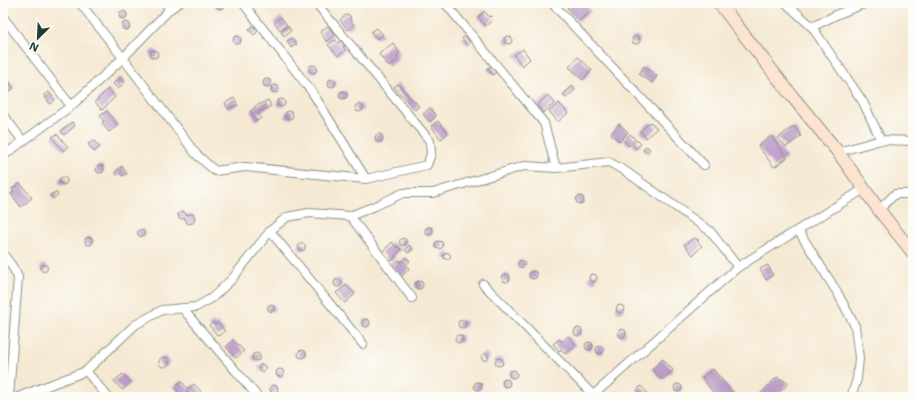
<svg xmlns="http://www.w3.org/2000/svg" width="916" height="400" font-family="'Shantell Sans',sans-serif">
<rect width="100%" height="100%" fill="#fdfcf7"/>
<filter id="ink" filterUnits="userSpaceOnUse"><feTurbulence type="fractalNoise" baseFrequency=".025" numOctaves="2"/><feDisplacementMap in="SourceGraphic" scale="8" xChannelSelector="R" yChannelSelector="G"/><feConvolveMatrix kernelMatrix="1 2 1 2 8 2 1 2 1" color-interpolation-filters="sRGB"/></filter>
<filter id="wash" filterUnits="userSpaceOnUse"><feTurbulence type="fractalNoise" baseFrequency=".012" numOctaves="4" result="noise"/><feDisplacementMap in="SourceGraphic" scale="16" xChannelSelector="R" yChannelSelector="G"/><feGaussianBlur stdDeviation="0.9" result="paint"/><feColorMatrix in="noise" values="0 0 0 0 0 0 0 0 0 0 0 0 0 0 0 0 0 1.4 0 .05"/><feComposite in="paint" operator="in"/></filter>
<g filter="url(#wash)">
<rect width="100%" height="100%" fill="#f5e9d3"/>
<g id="blocks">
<g fill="#be9cc9">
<polygon points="215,3 223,3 223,7 221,9 217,8 215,6"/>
<polygon points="571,3 590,3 590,4 587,7 591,11 579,21 567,8"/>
<circle cx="123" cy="15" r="4"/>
<polygon points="484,11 489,17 491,16 493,18 492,19 492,20 486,26 478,17"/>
<polygon points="346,15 349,15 351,17 349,18 354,25 348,30 340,20"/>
<polygon points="281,17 287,25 280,30 274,22"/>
<circle cx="126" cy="26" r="4"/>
<polygon points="253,26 258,31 254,35 249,30"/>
<polygon points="288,26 291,31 284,36 281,32"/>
<polygon points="328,26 335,35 327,42 320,32"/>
<polygon points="377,28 383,35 377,39 371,32"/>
<circle cx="636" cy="40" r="4"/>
<circle cx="237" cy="40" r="4"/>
<polygon points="465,36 470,43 467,45 462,38"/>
<circle cx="508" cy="40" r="4"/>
<polygon points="292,38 297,44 291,48 287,41"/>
<polygon points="335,40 338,43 341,41 345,46 343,47 346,50 338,56 328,45"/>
<polygon points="393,43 400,53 396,56 399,59 389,67 379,54"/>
<polygon points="523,49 530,59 522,66 514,55"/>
<circle cx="154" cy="54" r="4"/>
<polygon points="578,57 592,70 583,80 569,67"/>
<circle cx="313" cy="69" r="4"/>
<polygon points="491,66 496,72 493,75 487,69"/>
<polygon points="644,66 657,76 652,83 639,74"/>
<polygon points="120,77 125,82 118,89 113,84"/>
<circle cx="332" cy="83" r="4"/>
<circle cx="267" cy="83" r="4"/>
<polygon points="8,80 14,88 3,96 3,81 4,83"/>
<polygon points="398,84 419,106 415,110 394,87"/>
<circle cx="275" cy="89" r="4"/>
<polygon points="572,86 575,90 566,98 563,95"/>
<polygon points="108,89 115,97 102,110 95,102"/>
<circle cx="343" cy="95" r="4"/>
<polygon points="49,92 55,100 50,104 44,95"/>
<polygon points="548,95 555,103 543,113 537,105"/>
<polygon points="234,98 238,105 228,109 225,103"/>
<circle cx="281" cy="103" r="4"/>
<polygon points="268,100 271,106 258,113 261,118 256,121 250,111 255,108 254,107"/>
<polygon points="559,103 568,113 558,122 549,111"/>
<circle cx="359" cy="108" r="4"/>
<polygon points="430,108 436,116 430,122 423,114"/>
<circle cx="289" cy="115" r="4"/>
<polygon points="107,111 118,125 109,132 104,126 102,123 104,121 100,116"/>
<polygon points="438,121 448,133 441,139 431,126"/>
<polygon points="72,122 75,126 64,135 61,131"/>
<polygon points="650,122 657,128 646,138 640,131"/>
<polygon points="619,124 628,132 620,142 611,134"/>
<polygon points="794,126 801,136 786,147 778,138"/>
<circle cx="379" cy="138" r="4"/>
<polygon points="57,134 68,147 63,151 52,137"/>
<polygon points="630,134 635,139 629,146 624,141"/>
<polygon points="771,136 787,158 774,167 758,146"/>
<polygon points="93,140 100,147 94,152 88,144"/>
<polygon points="637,140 641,144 636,149 632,145"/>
<polygon points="646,146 650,149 647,153 643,150"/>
<circle cx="100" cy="169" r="4"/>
<polygon points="122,166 127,174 122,176 120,173 117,175 115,172"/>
<circle cx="63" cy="181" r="4"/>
<polygon points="20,183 32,198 21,207 11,194 14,191 12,189"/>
<polygon points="56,192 58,195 53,199 50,195"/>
<circle cx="580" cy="200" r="4"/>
<polygon points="183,211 187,215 191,214 194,215 195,220 193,223 188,224 186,221 185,218 183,219 179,218 178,214"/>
<circle cx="429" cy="231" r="4"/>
<circle cx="141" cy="233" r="3.5"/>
<circle cx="89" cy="241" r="4"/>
<polygon points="694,238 699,240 697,241 702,246 693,255 684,245"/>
<circle cx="403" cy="242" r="3.5"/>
<circle cx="439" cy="245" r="4"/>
<polygon points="392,242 397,248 398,246 401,249 395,256 396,257 390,261 382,252"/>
<circle cx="302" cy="247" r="3.5"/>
<polygon points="409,245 413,249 408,253 405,250"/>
<circle cx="447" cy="256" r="3.5"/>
<polygon points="406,257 410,261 406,265 409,269 401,277 392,266 399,260 401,262"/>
<circle cx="521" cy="264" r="3.5"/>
<circle cx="44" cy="268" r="3.5"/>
<polygon points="768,265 773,275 766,280 760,269"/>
<circle cx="533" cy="275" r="4"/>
<circle cx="593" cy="278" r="4"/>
<circle cx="506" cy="278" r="4"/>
<circle cx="338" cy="283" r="4"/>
<circle cx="419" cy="285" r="4"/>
<polygon points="346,285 355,294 345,303 336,293"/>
<circle cx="271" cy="308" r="3.5"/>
<circle cx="620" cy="309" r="4"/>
<circle cx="366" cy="323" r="4"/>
<circle cx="462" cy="324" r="4"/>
<polygon points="213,322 215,325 217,322 225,331 218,336 209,325"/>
<circle cx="578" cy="332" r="4"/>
<circle cx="622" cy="333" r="4"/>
<circle cx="459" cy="339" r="4"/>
<polygon points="568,336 576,345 566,354 561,349 559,351 553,344 559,339 562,342"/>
<polygon points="233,340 244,351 236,358 226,347"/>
<circle cx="589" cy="346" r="4"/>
<circle cx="600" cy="350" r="4"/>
<circle cx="302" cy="354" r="4"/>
<circle cx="256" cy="357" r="4"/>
<circle cx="485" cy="357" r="3.5"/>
<circle cx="164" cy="362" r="5"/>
<circle cx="499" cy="362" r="4"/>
<polygon points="663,359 673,370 662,380 652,369"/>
<circle cx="262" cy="368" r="3.5"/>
<circle cx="280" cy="373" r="4"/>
<polygon points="713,369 733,393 737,397 717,397 702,378"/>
<circle cx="513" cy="374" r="4"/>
<polygon points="123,374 131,383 122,390 114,381"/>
<polygon points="777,377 789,383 775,397 757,397"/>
<circle cx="506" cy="383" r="4"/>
<polygon points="181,381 188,389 194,384 203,394 198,397 191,397 187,392 182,397 174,387"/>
<circle cx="478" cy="386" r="4"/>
<circle cx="678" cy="388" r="4"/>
<circle cx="274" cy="389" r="4"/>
<polygon points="641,386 648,394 644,397 637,390"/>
</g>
</g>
</g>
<g filter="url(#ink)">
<use href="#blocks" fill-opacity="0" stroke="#8a9384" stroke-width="1"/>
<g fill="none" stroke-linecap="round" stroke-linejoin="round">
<defs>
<g id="street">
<polyline points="80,3 123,58 196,154 215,171 245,167 366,179 427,165 431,154 430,141 316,3"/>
<polyline points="165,3 170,9"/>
<polyline points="243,3 312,92 366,179"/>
<polyline points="445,3 544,123 556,168"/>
<polyline points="552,3 704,165"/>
<polyline points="786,3 812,27 863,102 881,140"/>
<polyline points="3,17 71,106"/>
<polyline points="812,27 838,14 866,3"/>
<polyline points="3,115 23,141"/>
<polyline points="838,152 881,140 913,141"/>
<polyline points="3,156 71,106 123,58 170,9 179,3"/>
<polyline points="879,210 895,194 913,194"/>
<polyline points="350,216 412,298"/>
<polyline points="798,230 837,292 855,326 859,358 857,379 851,397"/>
<polyline points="270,231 363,344"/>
<polyline points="3,254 12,266 18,277 9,397"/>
<polyline points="483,284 595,397"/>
<polyline points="182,308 258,397"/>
<polyline points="86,371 108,397"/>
<polyline points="18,397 86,371 135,325 162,310 196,307 212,298 232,279 270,231 287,217 309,213 350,216 375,206 403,193 433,193 524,166 556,168 609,162 625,171 710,231 738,267"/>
<polyline points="591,397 738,267 864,189"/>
</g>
<polyline id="secondary" points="719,3 792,96 838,152 879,210 913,253"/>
</defs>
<use href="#street" stroke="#8a9384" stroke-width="10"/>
<use href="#secondary" stroke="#8a9384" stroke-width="14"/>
<use href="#street" stroke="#fff" stroke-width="8"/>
<use href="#secondary" stroke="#fde4d1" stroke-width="12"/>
</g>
</g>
<rect width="916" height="400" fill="none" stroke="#fdfcf7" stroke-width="16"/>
<g transform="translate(38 38) rotate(204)" stroke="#fdfcf7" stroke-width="3" paint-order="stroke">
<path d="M0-3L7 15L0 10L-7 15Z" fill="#1f3d34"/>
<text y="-6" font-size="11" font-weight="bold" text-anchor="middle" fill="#1f3d34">N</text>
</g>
</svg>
